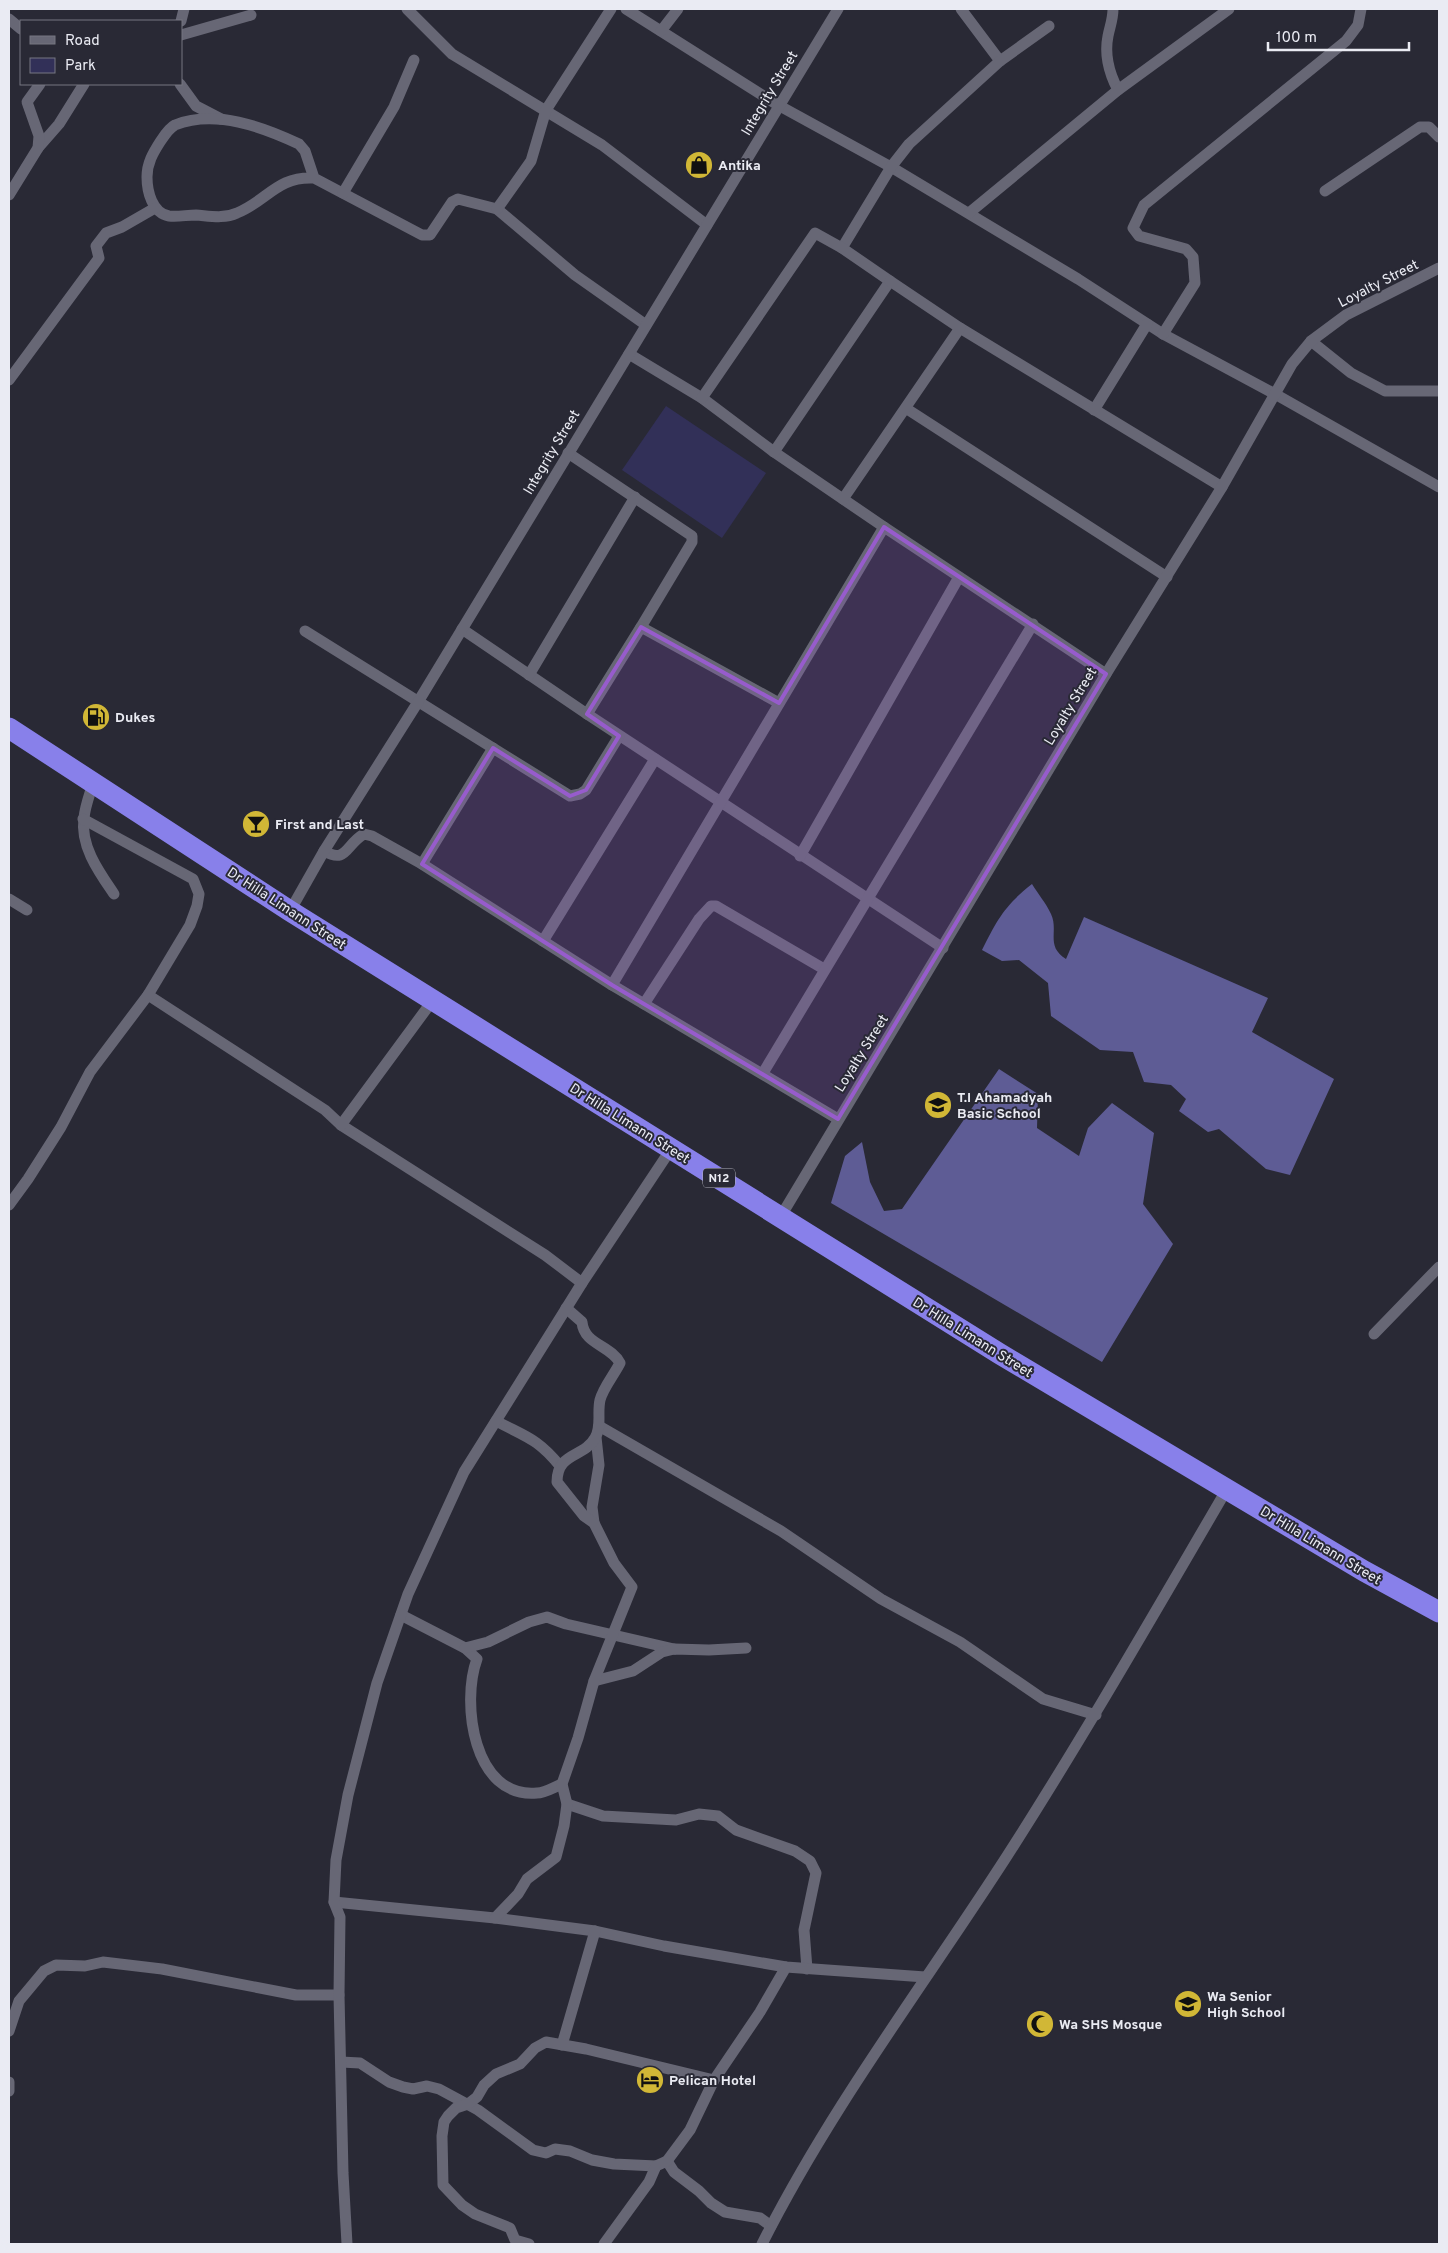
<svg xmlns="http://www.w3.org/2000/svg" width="1448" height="2253" font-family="Overpass,sans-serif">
<rect width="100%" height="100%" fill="#292935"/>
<polygon fill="#323058" points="666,406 766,473 722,538 622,470"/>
<g fill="#5e5c95">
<path d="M1032,884C1038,894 1046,903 1051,914C1059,931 1045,946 1066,959L1084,917L1268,998L1252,1032L1334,1079L1290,1175L1266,1169L1219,1129L1208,1132L1179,1111L1186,1099L1171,1085L1144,1082L1133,1052L1100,1050L1051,1016L1048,983L1019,960L1002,961L982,950C997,920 1005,905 1032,884Z"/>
<polygon points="999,1069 1038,1094 1037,1128 1079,1156 1088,1128 1112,1103 1154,1133 1143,1204 1173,1244 1102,1362 831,1203 845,1156 862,1142 870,1182 884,1211 902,1209"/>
</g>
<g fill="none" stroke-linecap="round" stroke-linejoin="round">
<g stroke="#676775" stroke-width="11">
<polyline points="407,9 452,54 602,145 707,225"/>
<polyline points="626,9 778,105 891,167 1078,279 1163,334 1275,394 1439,487"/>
<polyline points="961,9 1000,61"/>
<path d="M1113,9C1113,19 1110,26 1108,36C1104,56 1109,73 1118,90"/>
<polyline points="9,19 21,29"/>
<polyline points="181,21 184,9"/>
<polyline points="661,31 678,9"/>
<polyline points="181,35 251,15"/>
<polyline points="180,84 196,106 221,119"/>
<polyline points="38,148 59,124 84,84"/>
<path d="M314,178L305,151L299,144C263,127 215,109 175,125C169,128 164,136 160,142C153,153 147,163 147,177C147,191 152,213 169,216C178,217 187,215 196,215C210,216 224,219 237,213C267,201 277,176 314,178L422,235H430L452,202L458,199L497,209L575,275L646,325"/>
<polyline points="1325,191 1420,127 1429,127 1439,137"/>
<polyline points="343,193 394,107 414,60"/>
<polyline points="9,195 38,148 39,136 27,102 40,84"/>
<polyline points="497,209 531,161 546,110 611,9"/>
<polyline points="969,213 1118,90 1229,9"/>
<polyline points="842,248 891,167 909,144 1000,61 1049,26"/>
<polyline points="960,328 1222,487"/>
<polyline points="1163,334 1195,283 1193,257 1186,249 1139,236 1133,228 1144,205 1346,41 1358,25 1361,9"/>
<polyline points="1311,341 1351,373 1385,391 1439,391"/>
<polyline points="629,354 702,398 774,452 884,527 1106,674"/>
<polyline points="9,380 99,258 96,246 106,233 122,227 155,208"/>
<polyline points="702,398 815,233 842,248 890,281 774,452"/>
<polyline points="907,409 1167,577"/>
<polyline points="1094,410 1147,324"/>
<polyline points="568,453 692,536 692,542 641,627"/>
<polyline points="843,499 960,328 890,281"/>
<polyline points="462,629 587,714 943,948"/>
<polyline points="305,631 570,796 580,794 586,790 619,736"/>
<polyline points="529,675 635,497"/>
<polyline points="587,714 641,627 779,703"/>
<path d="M93,783C90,794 85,806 84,818C80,846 99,872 114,894"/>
<path d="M324,851C347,864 345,845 364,834L372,836L422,864L612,985L838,1119"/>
<polyline points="800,856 959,577"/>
<polyline points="422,864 493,748"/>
<polyline points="9,899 27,910"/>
<polyline points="290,911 324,851 418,702 838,9"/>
<polyline points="543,941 655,759"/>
<polyline points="612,985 884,527"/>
<polyline points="148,995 325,1110 341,1125 545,1255 582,1283"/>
<polyline points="644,1004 699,919 711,906 716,906 824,969"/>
<polyline points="763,1073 1033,624"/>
<polyline points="341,1125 433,1000"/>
<polyline points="9,1205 28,1179 61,1127 90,1072 148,995 190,925 197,906 199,894 193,879 83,819"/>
<polyline points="781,1216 1106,674 1222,487 1292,364 1311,341 1346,315 1439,268"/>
<polyline points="1374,1334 1439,1267"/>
<path d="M496,1421C526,1437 537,1438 560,1466"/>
<polyline points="599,1426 781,1531 881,1599 960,1642 1043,1699 1096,1715"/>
<polyline points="594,1523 592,1507 599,1465 596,1437"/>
<path d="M401,1615L465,1648L477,1659C461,1702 473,1799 537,1793C545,1793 554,1787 562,1784"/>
<polyline points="465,1648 488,1642 529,1622 547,1617 566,1624 674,1649"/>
<polyline points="594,1681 633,1671 662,1652 674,1649 709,1650 746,1648"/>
<polyline points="567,1804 603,1816 676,1820 699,1814 718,1816 736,1830 795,1851 810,1861 816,1873 804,1930 807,1969"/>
<polyline points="334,1902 495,1918 595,1931 664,1946 786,1967 925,1977"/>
<path d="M495,1918L518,1894L527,1879L556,1857L564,1826L567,1804L562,1784L578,1738L594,1681L632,1587L614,1563L594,1523L584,1516L557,1482C557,1452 584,1458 595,1438C602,1427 597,1413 600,1400C603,1388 614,1375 620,1363C611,1345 584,1345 582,1322L566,1308"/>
<polyline points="9,2031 19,2001 44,1971 56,1965 85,1966 103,1962 162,1969 296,1995 339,1995"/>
<polyline points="562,2045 595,1931"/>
<polyline points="341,2062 360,2063 389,2082 403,2087 413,2089 427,2086 439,2089 478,2110 533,2150 546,2153 555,2149 570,2151 592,2160 614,2164 656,2166"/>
<polyline points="9,2082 9,2091"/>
<polyline points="667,2161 674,2172 699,2191 711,2203 725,2212 760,2218 771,2226"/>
<polyline points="347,2244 343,2173 339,1995 340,1917 334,1902 336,1860 348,1795 377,1683 408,1594 464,1472 582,1283 671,1149"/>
<polyline points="529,2244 515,2240 510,2228 475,2214 462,2205 443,2185 442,2136 444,2122 448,2116 456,2108 468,2104 477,2097 484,2085 496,2074 520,2064 535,2048 546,2042 586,2049 714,2080"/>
<polyline points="604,2244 649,2182 656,2166 667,2161 690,2130 714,2080 760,2012 786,1967"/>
<path d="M762,2244C831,2107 924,1985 1007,1856C1084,1736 1155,1612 1227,1489"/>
</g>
<polyline stroke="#8880ea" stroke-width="21" points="9,728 290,911 1000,1354 1364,1571 1439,1612"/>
</g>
<path fill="#975ccc" fill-opacity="0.2" stroke="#975ccc" stroke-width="4" stroke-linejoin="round" d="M884,527L1106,674L838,1119L612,985L422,864L493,748L570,796L586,790L619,736L587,714L641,627L779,703Z"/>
<defs>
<symbol id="shop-disc" viewBox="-11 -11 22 22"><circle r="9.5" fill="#d1b736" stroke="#292935"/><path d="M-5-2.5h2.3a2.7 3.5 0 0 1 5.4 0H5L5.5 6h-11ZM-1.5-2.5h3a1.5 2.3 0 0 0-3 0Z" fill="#111"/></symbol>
<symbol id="fuel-disc" viewBox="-11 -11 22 22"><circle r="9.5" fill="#d1b736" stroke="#292935"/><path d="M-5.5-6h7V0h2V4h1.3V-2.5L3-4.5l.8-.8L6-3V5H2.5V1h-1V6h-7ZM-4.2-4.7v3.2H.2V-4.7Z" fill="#111"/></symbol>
<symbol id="bar-disc" viewBox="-11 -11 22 22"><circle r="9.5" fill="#d1b736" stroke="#292935"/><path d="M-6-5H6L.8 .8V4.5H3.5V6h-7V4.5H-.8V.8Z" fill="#111"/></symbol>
<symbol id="school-disc" viewBox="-11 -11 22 22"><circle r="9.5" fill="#d1b736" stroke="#292935"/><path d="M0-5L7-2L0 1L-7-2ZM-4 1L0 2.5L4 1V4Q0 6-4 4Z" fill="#111"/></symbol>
<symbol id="mosque-disc" viewBox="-11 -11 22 22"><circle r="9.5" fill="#d1b736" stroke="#292935"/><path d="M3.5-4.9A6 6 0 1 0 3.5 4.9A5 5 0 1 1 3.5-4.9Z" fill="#111"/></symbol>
<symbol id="hotel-disc" viewBox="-11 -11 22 22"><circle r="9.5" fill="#d1b736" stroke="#292935"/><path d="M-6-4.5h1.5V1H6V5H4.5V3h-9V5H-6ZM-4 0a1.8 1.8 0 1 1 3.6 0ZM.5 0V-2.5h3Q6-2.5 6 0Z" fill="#111"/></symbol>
</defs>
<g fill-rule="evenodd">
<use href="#shop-disc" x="683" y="149" width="32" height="32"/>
<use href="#fuel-disc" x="80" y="701" width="32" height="32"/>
<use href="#bar-disc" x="240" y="808" width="32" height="32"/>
<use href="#school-disc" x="922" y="1089" width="32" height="32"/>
<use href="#school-disc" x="1172" y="1988" width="32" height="32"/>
<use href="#mosque-disc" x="1024" y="2008" width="32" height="32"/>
<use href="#hotel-disc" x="634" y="2064" width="32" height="32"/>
</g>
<g text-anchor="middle" stroke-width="4" stroke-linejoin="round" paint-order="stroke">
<rect fill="#292935" stroke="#b0b1ba" stroke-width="1" x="703" y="1168.5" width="32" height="19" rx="4"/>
<g font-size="12" font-weight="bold" fill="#eaebf3">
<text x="719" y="1182">N12</text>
</g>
<g font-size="14" fill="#eaebf3" stroke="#292935">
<text transform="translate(769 93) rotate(-59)" y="5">Integrity Street</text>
<text transform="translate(1378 283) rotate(-27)" y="5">Loyalty Street</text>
<text transform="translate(551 452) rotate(-59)" y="5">Integrity Street</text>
<text transform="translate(1070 706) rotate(-59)" y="5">Loyalty Street</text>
<text transform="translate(287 908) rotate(33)" y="5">Dr Hilla Limann Street</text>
<text transform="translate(861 1053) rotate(-58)" y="5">Loyalty Street</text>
<text transform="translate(630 1123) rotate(32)" y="5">Dr Hilla Limann Street</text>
<text transform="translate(973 1337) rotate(32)" y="5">Dr Hilla Limann Street</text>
<text transform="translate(1321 1545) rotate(31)" y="5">Dr Hilla Limann Street</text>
</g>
<g font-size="14" font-weight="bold" fill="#eaebf3" stroke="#292935" text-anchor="start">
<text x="718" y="170">Antika</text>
<text x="115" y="722">Dukes</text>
<text x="275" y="829">First and Last</text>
<text x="957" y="1102">T.I Ahamadyah<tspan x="957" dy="16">Basic School</tspan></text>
<text x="1207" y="2001">Wa Senior<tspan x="1207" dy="16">High School</tspan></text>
<text x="1059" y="2029">Wa SHS Mosque</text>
<text x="669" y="2085">Pelican Hotel</text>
</g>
</g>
<rect width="1448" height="2253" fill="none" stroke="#eaebf3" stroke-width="20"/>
<rect x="20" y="20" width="162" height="65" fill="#292935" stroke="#767781"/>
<rect x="30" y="36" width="25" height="8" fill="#676775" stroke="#767781"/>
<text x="65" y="45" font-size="15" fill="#eaebf3">Road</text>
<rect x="30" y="58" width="25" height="15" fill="#323058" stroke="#767781"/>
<text x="65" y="70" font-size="15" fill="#eaebf3">Park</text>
<path d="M1268 42v8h141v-8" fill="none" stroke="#eaebf3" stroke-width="2.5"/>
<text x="1276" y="42" font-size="15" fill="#eaebf3" stroke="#292935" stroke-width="4" paint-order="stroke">100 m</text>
</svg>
